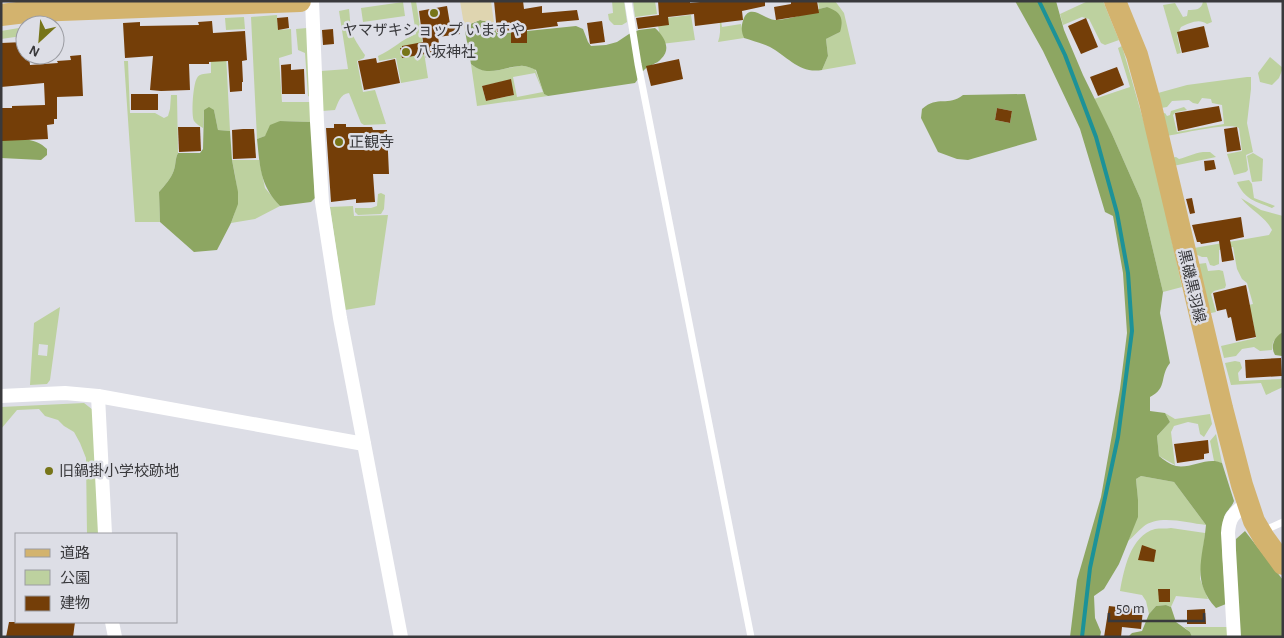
<svg xmlns="http://www.w3.org/2000/svg" width="1284" height="638" font-family="'Alegreya Sans','Noto Sans JP',sans-serif">
<rect width="100%" height="100%" fill="#dddee6"/>
<g fill="#bdd19f" fill-rule="evenodd">
<path d="M416,1L428,78L401,83L396,58L379,61L378,56C392,50 402,39 416,34L411,2Z"/>
<polygon points="612,1 624,1 627,22 622,25 614,25 609,20 608,14 613,13"/>
<polygon points="633,1 655,1 657,14 635,17"/>
<path d="M716,1H718L722,27L741,24L744,38L718,42C723,29 718,14 716,1Z"/>
<polygon points="818,1 835,1 844,13 856,64 822,70 828,56 826,39 840,32 827,7 819,9"/>
<polygon points="1088,1 1103,1 1119,40 1105,45 1101,43 1089,19 1082,17 1063,25 1060,14"/>
<path d="M1203,1H1206L1212,22L1207,24C1199,18 1189,23 1181,27L1177,35L1181,53L1177,54L1163,5L1175,3L1183,17L1187,16L1188,10C1195,10 1202,10 1203,1Z"/>
<polygon points="403,2 405,16 363,22 361,8"/>
<path d="M349,9C350,16 350,24 351,31C351,34 362,51 365,55L364,58L357,61L363,92L375,90L386,124L364,125L361,123L349,93C340,94 338,103 335,110L322,111L321,71L348,69L339,11Z"/>
<polygon points="277,15 278,30 291,29 292,54 279,58 282,102 310,102 311,122 280,121 265,136 257,139 251,17"/>
<polygon points="691,15 695,40 661,44 657,19"/>
<polygon points="244,17 245,29 226,30 225,18"/>
<polygon points="25,27 25,34 22,36 1,39 1,31"/>
<polygon points="307,28 310,97 308,96 305,53 298,50 296,29"/>
<polygon points="1122,46 1151,147 1182,287 1163,292 1141,200 1112,134 1094,99 1130,87 1118,48"/>
<path d="M226,54L230,131L218,130L214,110H204L203,128C200,126 196,124 194,121C191,115 193,84 197,78C199,73 207,74 211,73V55Z"/>
<polygon points="1270,57 1283,68 1279,78 1272,85 1260,82 1258,73"/>
<path d="M124,61H128L130,113H155L164,118L168,116L170,109L171,95H177L178,153C175,159 176,164 174,170C171,179 165,185 159,192L160,222H135Z"/>
<path d="M471,64C486,77 502,68 520,66C525,65 530,68 535,69L544,94L548,96L477,106ZM535,73L543,92L517,97L513,77ZM510,80L514,95L486,101L482,86Z"/>
<path d="M1247,77H1251V89L1247,123L1253,152L1246,155L1248,170L1246,172L1234,175L1227,154L1242,151L1239,128C1230,122 1180,134 1167,136L1162,114L1165,113L1167,116L1170,115L1171,111L1184,107L1187,110L1176,112L1173,115L1177,132L1224,124L1222,105L1212,103L1211,99L1202,98L1198,104L1193,103L1189,100L1172,101L1167,107L1161,108L1158,93L1187,85Z"/>
<path d="M1203,152H1210L1216,157L1173,166L1171,158L1176,157L1179,159C1187,157 1194,153 1203,152Z"/>
<polygon points="1253,153 1263,159 1262,181 1252,182 1247,156"/>
<path d="M232,160H259L265,188L280,206L255,219L231,223C241,200 237,185 232,160Z"/>
<path d="M1249,180L1252,184L1254,198L1275,206L1272,208C1255,201 1245,200 1237,182Z"/>
<polygon points="381,193 385,195 384,209 381,214 358,215 355,212 355,208 371,208 377,206 378,194"/>
<path d="M1241,198L1261,210L1283,216V332L1273,342L1272,350L1260,351L1254,347L1242,349L1236,356L1224,358L1221,346L1256,338L1252,317L1236,308L1253,304L1247,283L1242,279L1237,269L1233,247L1219,250V264L1214,266L1210,265L1207,257H1202L1195,254L1194,248L1269,235L1272,230C1265,216 1250,210 1241,198Z"/>
<polygon points="353,206 354,216 388,215 375,305 345,310 330,207"/>
<polygon points="1206,263 1208,271 1219,270 1223,271 1226,285 1225,288 1214,291 1211,294 1216,312 1211,313 1203,290 1198,264"/>
<path d="M60,307L50,380L47,384L30,385L34,323ZM39,344L48,345L47,356L38,355Z"/>
<polygon points="1235,361 1240,362 1242,368 1238,373 1239,381 1283,379 1283,387 1266,395 1261,383 1231,385 1225,363"/>
<polygon points="84,403 93,410 99,534 87,534 86,458 80,443 74,432 64,426 58,420 45,416 39,409 17,410 1,429 1,407"/>
<polygon points="1165,413 1175,419 1210,414 1212,424 1204,437 1200,434 1198,424 1188,422 1174,426 1171,432 1175,465 1159,456 1157,436 1170,422"/>
<polygon points="1216,434 1222,463 1214,461 1210,441"/>
<path d="M1141,476L1174,482L1206,525C1186,523 1159,514 1143,527C1138,531 1133,537 1128,541C1138,515 1139,507 1136,479Z"/>
<path d="M1171,528L1205,533L1200,579L1208,599L1176,596L1171,607L1166,605L1156,606L1149,614L1146,601L1142,595L1120,591C1124,570 1130,536 1155,529C1160,528 1166,529 1171,528Z"/>
<polygon points="1184,627 1228,627 1229,637 1192,637 1190,632"/>
</g>
<g fill="#8da662" fill-rule="evenodd">
<path d="M1015,1H1056L1064,30L1083,75L1112,134L1141,200L1163,292L1160,313L1170,363C1159,377 1168,388 1150,397V411L1165,413L1170,422L1157,436L1159,456C1164,460 1169,464 1176,466C1191,469 1208,456 1222,463L1234,501C1232,507 1226,511 1224,517C1219,542 1225,578 1226,604L1216,608C1191,581 1203,558 1206,525L1174,482L1141,476L1136,479L1138,500V517L1119,564L1104,589L1094,596L1095,618L1101,632L1100,637H1070L1077,580L1101,497L1120,389L1127,333L1123,273L1113,216L1105,212L1080,129L1043,51Z"/>
<path d="M827,7C841,12 844,18 840,32L826,39L828,56L822,70C800,74 788,57 770,47C762,43 753,41 744,38C741,31 741,25 744,18C751,3 765,20 775,20C788,20 803,14 815,12L819,9Z"/>
<path d="M480,20L494,23L496,32L499,34L576,26L583,29L588,42L591,46L606,45L617,42L629,34L639,30L655,28C664,36 672,49 661,59C657,64 649,65 644,70C640,74 639,79 635,83L548,96L544,94L536,70C531,68 525,65 520,66C502,67 487,78 471,64L465,31L470,24Z"/>
<path d="M1025,94L1037,140L968,160L957,159L938,152L921,118L922,109C938,95 948,107 963,95ZM997,108L1012,111L1010,123L995,120Z"/>
<path d="M209,107L214,110L218,130L230,131L232,160L238,192V204L231,223L217,250L194,252L160,222L159,192C165,185 171,179 174,170C176,164 175,159 178,153H200L203,149L204,110Z"/>
<path d="M280,121L311,122L315,198L311,202L280,206C260,185 260,167 257,139L265,136L270,125Z"/>
<path d="M1,138C17,139 35,137 47,149V155L41,160L1,158Z"/>
<path d="M1283,332V358L1282,356L1275,355C1270,346 1274,337 1283,332Z"/>
<polygon points="1245,531 1283,580 1283,637 1238,637 1235,566 1236,539"/>
<polygon points="1166,605 1171,607 1176,622 1190,632 1192,637 1128,637 1132,633 1142,631 1149,614 1156,606"/>
</g>
<polygon fill="#dfd5b0" points="460,1 491,1 494,23 480,20 470,24 465,31"/>
<g fill="none" stroke-linecap="round" stroke-linejoin="round">
<polyline stroke="#1c9298" stroke-width="4" points="1039,1 1065,55 1096,137 1117,213 1128,273 1132,331 1118,437 1090,568 1082,637"/>
</g>
<g fill="#743e08">
<polygon points="494,1 523,1 524,9 542,6 542,13 577,10 579,20 557,22 558,26 527,30 527,43 511,43 511,30 497,32"/>
<polygon points="658,1 690,1 690,3 710,1 765,1 765,6 742,11 743,20 695,26 694,14 668,17 669,25 638,29 636,18 659,15"/>
<polygon points="791,1 817,1 819,13 776,20 774,7 791,4"/>
<polygon points="447,6 450,24 458,23 460,34 438,37 441,55 426,58 425,54 402,58 400,48 402,48 402,46 423,42 419,11"/>
<polygon points="288,17 289,28 278,30 277,18"/>
<polygon points="1086,18 1098,47 1081,54 1068,26"/>
<polygon points="212,21 213,33 245,31 247,60 242,61 243,82 242,82 242,91 230,92 228,61 209,62 209,64 189,64 190,90 161,91 150,90 153,56 125,58 123,23 140,22 140,26 199,25 198,22"/>
<polygon points="602,21 605,42 590,44 587,23"/>
<polygon points="1204,26 1209,47 1182,53 1177,32"/>
<polygon points="333,29 334,44 323,45 322,30"/>
<polygon points="24,42 25,57 29,57 30,65 58,63 57,61 71,60 70,56 81,55 83,96 57,97 57,119 54,119 54,124 47,125 48,139 2,141 1,108 12,108 12,106 45,105 44,83 1,87 1,43"/>
<polygon points="376,58 377,63 395,59 400,83 364,90 358,61"/>
<polygon points="679,59 683,79 651,86 646,66"/>
<polygon points="291,64 291,70 304,69 305,94 282,94 281,65"/>
<polygon points="1117,67 1124,85 1098,96 1090,77"/>
<polygon points="511,79 514,95 486,101 482,86"/>
<rect x="131" y="94" width="27" height="16"/>
<polygon points="1219,106 1222,121 1178,131 1175,113"/>
<polygon points="997,108 1012,111 1010,123 995,120"/>
<polygon points="334,124 346,124 346,127 372,127 373,130 387,130 389,174 373,174 375,202 356,203 356,199 331,202 326,128 334,128"/>
<polygon points="178,127 200,127 201,151 179,152"/>
<polygon points="1237,127 1241,150 1227,152 1224,129"/>
<polygon points="243,129 254,129 256,158 233,159 232,130"/>
<polygon points="1214,160 1216,169 1205,171 1204,161"/>
<polygon points="1192,198 1195,213 1190,214 1186,199"/>
<polygon points="1241,217 1244,237 1230,240 1234,260 1222,262 1219,241 1201,244 1200,242 1197,242 1192,225"/>
<polygon points="1246,285 1256,337 1236,341 1231,317 1228,318 1226,309 1217,311 1213,293"/>
<polygon points="1281,358 1282,376 1246,378 1245,360"/>
<polygon points="1208,440 1209,453 1204,454 1204,459 1177,463 1174,444"/>
<polygon points="1142,545 1156,550 1154,562 1138,560"/>
<polygon points="1158,589 1170,589 1170,602 1159,602"/>
<polygon points="1109,606 1143,610 1141,629 1122,627 1121,637 1104,637"/>
<polygon points="1205,609 1206,624 1187,624 1187,610"/>
<polygon points="9,622 75,622 73,637 6,637"/>
</g>
<g fill="none" stroke-linecap="round" stroke-linejoin="round">
<g stroke="#fff" stroke-width="7">
<polyline points="628,1 638,64 751,637"/>
<polyline points="1263,531 1283,522"/>
</g>
<g stroke="#fff" stroke-width="14">
<polyline points="312,1 317,122 322,202 340,318 401,637"/>
<polyline points="1,396 65,393 98,396 364,444"/>
<polyline points="98,396 105,534"/>
<polyline points="112,622 115,637"/>
<path d="M1234,637L1228,533C1229,516 1234,514 1247,503"/>
</g>
<g stroke="#d3b36e" stroke-width="22">
<polyline points="1115,1 1137,55 1150,102 1222,408 1242,485 1254,521 1264,538 1283,564"/>
<polyline points="1,15 34,11 300,1"/>
</g>
</g>
<g fill="#777519" stroke="#dddee6" stroke-width="2">
<circle cx="434" cy="13" r="5"/>
<circle cx="406" cy="52" r="5"/>
<circle cx="339" cy="142" r="5"/>
<circle cx="49" cy="471" r="5"/>
</g>
<g text-anchor="middle" stroke-width="5" stroke-linejoin="round" paint-order="stroke">
<g font-size="15" fill="#39393c" stroke="#dddee6" text-anchor="start">
<text x="434" y="35" text-anchor="middle">ヤマザキショップ いますや</text>
<text x="416" y="57">八坂神社</text>
<text x="349" y="147">正観寺</text>
<text x="59" y="476">旧鍋掛小学校跡地</text>
</g>
<g font-size="15" fill="#39393c" stroke="#dddee6">
<text transform="translate(1192 286) rotate(77)" y="5">黒磯黒羽線</text>
</g>
</g>
<rect width="1284" height="638" fill="none" stroke="#39393c" stroke-width="5"/>
<rect x="15" y="533" width="162" height="90" fill="#dddee6" stroke="#9b9ca2"/>
<rect x="25" y="549" width="25" height="8" fill="#d3b36e" stroke="#9b9ca2"/>
<text x="60" y="558" font-size="15" fill="#39393c">道路</text>
<rect x="25" y="570" width="25" height="15" fill="#bdd19f" stroke="#9b9ca2"/>
<text x="60" y="583" font-size="15" fill="#39393c">公園</text>
<rect x="25" y="596" width="25" height="15" fill="#743e08" stroke="#9b9ca2"/>
<text x="60" y="608" font-size="15" fill="#39393c">建物</text>
<g transform="translate(40 40) rotate(206)"><circle r="24" fill="#dddee6" stroke="#9b9ca2"/>
<path d="M0-4L9 19L0 12L-9 19Z" fill="#777519"/>
<text y="-8" font-size="14" font-weight="bold" text-anchor="middle" fill="#39393c">N</text>
</g>
<path d="M1109 613v8h95v-8" fill="none" stroke="#39393c" stroke-width="2.5"/>
<text x="1116" y="613" font-size="15" fill="#39393c" stroke="#dddee6" stroke-width="4" paint-order="stroke">50 m</text>
</svg>
